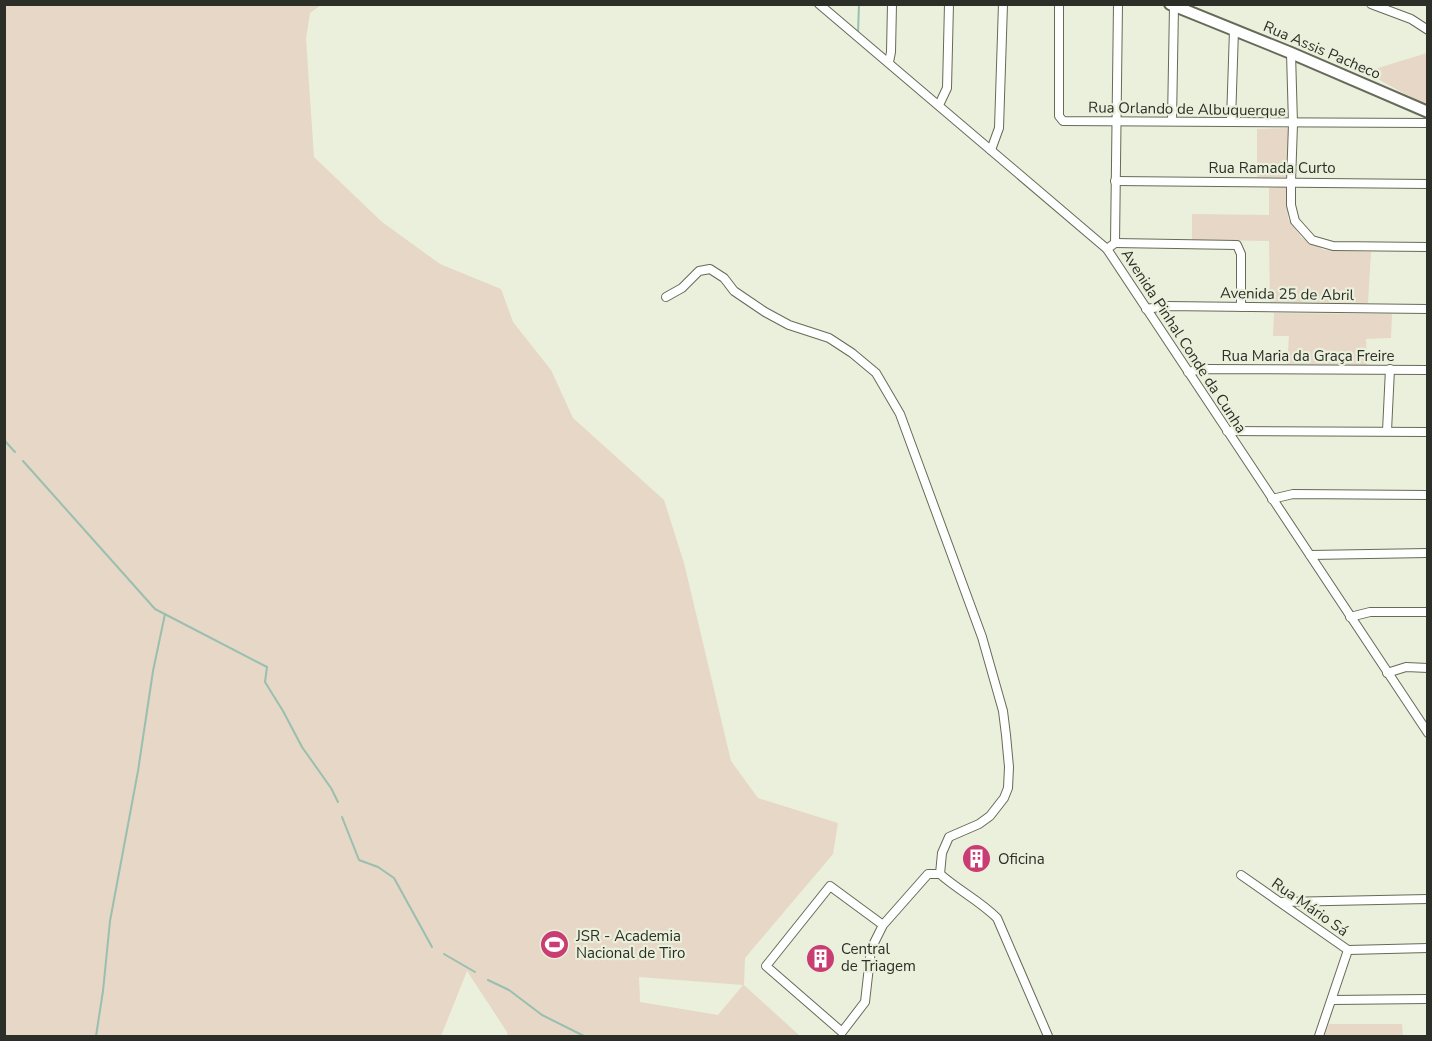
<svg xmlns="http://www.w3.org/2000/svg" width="1432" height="1041" font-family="'Nunito Sans',sans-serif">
<rect width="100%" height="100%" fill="#eaf0db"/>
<g fill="#e6d7c6" fill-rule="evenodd">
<path d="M5,4L321,5L310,13L306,39L314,157L382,222L440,264L501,289L513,322L551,370L573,418L664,500L684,563L731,761L758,798L838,823L833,854L745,958L744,985L800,1036H508L507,1032L467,971L441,1036H5ZM639,977L743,985L718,1015L640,1002Z"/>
<polygon points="1427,53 1427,106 1365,72"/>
<polygon points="1288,128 1288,177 1257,177 1257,129"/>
<polygon points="1287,187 1288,219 1302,238 1324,250 1371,252 1368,303 1270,302 1269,241 1192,240 1192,214 1269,215 1269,188"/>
<polygon points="1274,313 1392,314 1391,338 1366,339 1367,365 1287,364 1289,336 1273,336"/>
<polygon points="1329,1024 1402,1024 1403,1036 1324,1036"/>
</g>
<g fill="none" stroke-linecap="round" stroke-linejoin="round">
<g stroke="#99bfb0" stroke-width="2">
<polyline points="858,33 859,4"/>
<polyline points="4,440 15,452"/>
<polyline points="23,461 155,609 267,667 265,682 283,711 302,747 331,788 338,802"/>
<polyline points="342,817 359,860 378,867 394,878 432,947"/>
<polyline points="444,954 475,972"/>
<polyline points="488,980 509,990 542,1015 584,1036"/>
<polyline points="96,1036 103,991 110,921 138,771 153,671 165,614"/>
</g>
<defs>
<g id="street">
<polyline points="819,4 1107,249 1428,733"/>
<polyline points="1059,4 1059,116 1063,121 1428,123"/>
<polyline points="1371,4 1411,19 1428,30"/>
<polyline points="1291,53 1293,124 1291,182 1291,205 1295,221 1312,240 1333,246 1428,247"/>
<polyline points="889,62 891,52 892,4"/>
<polyline points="939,105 947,88 949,4"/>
<polyline points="1172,121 1174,6"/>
<polyline points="1231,121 1234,30"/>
<polyline points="991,150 999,128 1003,4"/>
<polyline points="1115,181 1428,184"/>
<polyline points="1115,243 1237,245 1241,254 1241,307"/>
<polyline points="1107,249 1115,243 1118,4"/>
<polyline points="666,297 682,288 699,271 710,269 724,278 734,291 765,312 789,325 829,338 852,353 876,373 900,414 982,637 1003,711 1006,735 1009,767 1008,788 1004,798 990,816 979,824 949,837 942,853 940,874"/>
<polyline points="1146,309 1166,306 1428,309"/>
<polyline points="1188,372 1203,369 1428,370"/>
<polyline points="1227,431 1428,432"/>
<polyline points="1387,431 1390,369"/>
<polyline points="1272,499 1293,494 1428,495"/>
<polyline points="1310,555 1428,553"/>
<polyline points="1350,617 1370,612 1428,612"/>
<polyline points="1387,673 1406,667 1428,668"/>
<polyline points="1241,875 1348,950"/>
<polyline points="1281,902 1428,899"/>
<path d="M883,925L830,886L766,966L842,1032L865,1002L871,949L883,925L928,874H940C958,890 980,901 997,918L1048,1036"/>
<polyline points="1348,950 1428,948"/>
<polyline points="1332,1000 1428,999"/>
<polyline points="1319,1036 1348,950"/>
</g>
<polyline id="secondary" points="1170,4 1291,53 1428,112"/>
</defs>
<use href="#street" stroke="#656b58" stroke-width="10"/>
<use href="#secondary" stroke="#656b58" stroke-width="14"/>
<use href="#street" stroke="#fff" stroke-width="8"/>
<use href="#secondary" stroke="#fff" stroke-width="10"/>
</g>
<defs>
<symbol id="building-disc" viewBox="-11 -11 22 22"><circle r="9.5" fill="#c93d73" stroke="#eaf0db"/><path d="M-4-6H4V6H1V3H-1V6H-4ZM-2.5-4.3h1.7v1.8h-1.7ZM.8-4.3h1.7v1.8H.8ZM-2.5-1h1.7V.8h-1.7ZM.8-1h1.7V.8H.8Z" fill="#fff"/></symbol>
<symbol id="stadium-disc" viewBox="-11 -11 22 22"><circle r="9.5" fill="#c93d73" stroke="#eaf0db"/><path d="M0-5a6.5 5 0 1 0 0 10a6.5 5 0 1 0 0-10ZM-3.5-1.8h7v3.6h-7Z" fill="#fff"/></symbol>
</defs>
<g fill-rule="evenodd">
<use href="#building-disc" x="960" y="842" width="33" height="33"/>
<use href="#stadium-disc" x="538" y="928" width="33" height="33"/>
<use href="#building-disc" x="804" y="942" width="33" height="33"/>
</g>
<g text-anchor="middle" stroke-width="4.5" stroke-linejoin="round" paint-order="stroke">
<g font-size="15" fill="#2c2f27" stroke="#eaf0db">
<text transform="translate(1322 50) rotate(23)" y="5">Rua Assis Pacheco</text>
<text transform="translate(1187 109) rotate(1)" y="5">Rua Orlando de Albuquerque</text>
<text x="1272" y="173">Rua Ramada Curto</text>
<text transform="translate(1287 294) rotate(1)" y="5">Avenida 25 de Abril</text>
<text transform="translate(1184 341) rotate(57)" y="5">Avenida Pinhal Conde da Cunha</text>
<text x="1308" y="361">Rua Maria da Graça Freire</text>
<text transform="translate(1310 907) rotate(35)" y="5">Rua Mário Sá</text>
</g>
<g font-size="15" fill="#2c2f27" stroke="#eaf0db" text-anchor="start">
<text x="998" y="864">Oficina</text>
<text x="576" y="941">JSR - Academia<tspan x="576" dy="17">Nacional de Tiro</tspan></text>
<text x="841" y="954">Central<tspan x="841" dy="17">de Triagem</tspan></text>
</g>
</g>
<rect width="1432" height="1041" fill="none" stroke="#2c2f27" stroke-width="12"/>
</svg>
